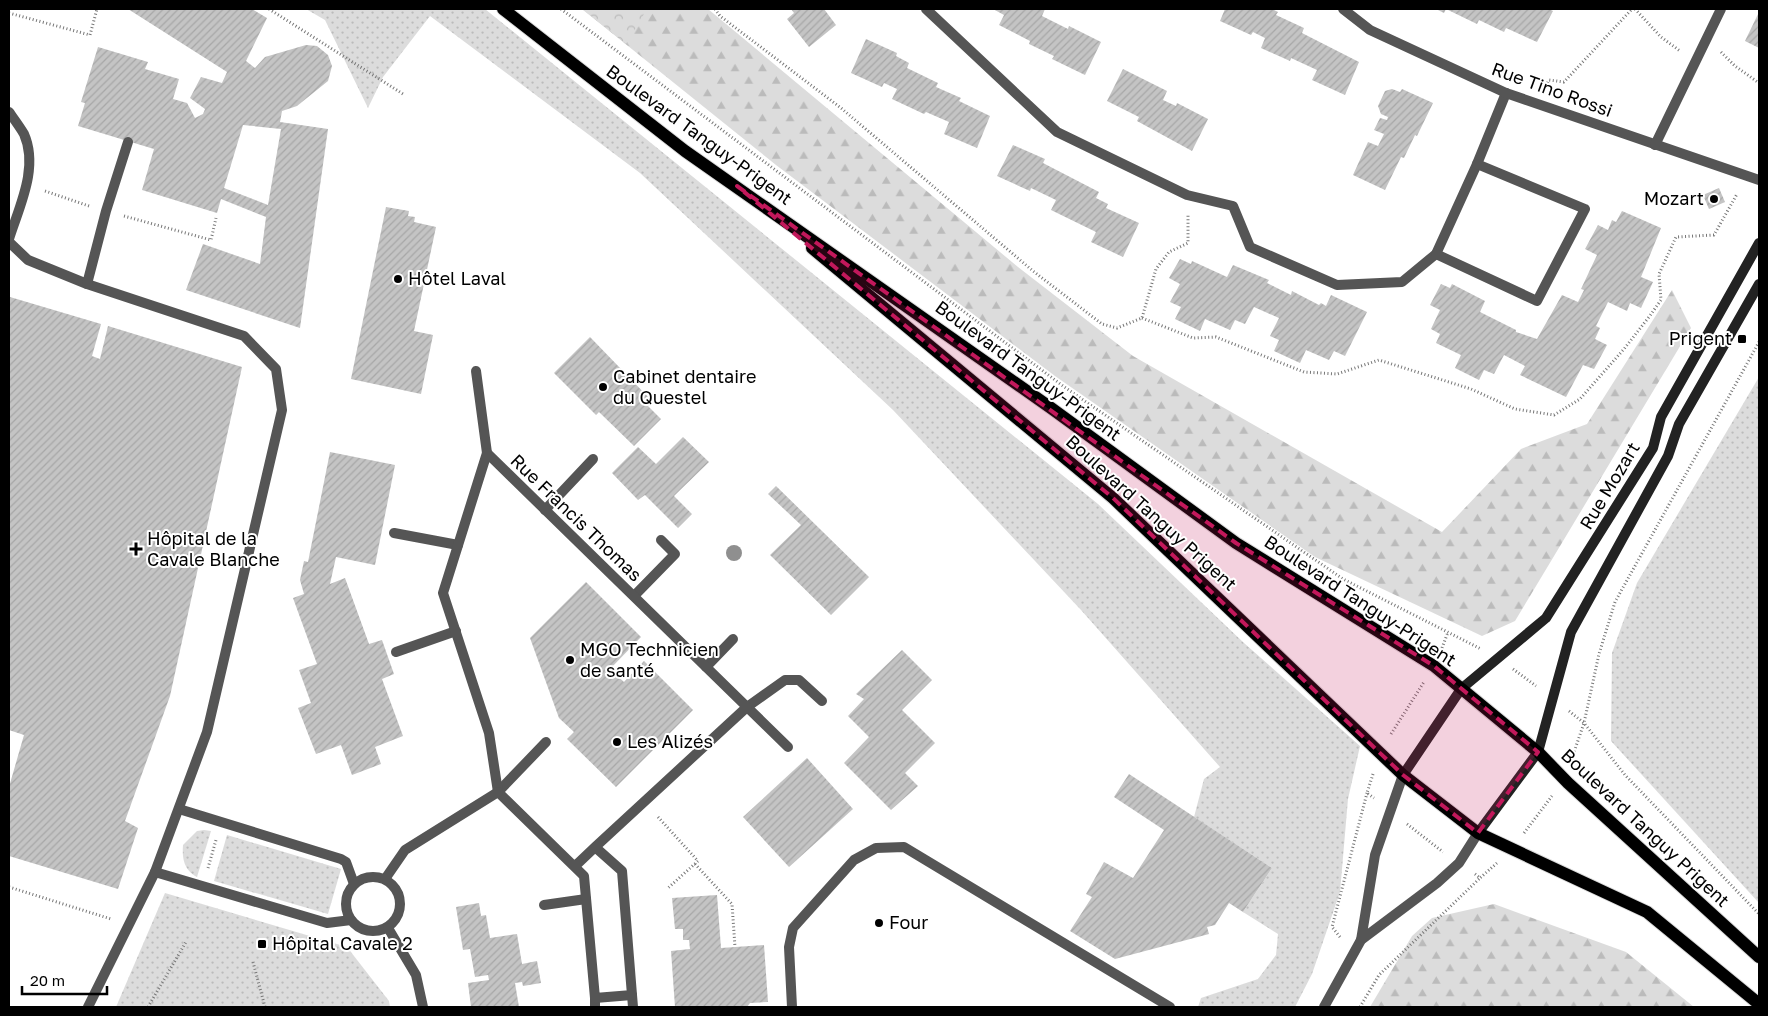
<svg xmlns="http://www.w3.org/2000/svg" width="1768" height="1016" font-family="'Golos Text',sans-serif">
<defs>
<pattern id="grass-dots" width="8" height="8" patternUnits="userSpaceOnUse" patternTransform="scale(1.25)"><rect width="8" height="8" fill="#dcdcdc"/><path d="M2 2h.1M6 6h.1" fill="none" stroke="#bbb" stroke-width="1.8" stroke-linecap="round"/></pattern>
<pattern id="forest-firs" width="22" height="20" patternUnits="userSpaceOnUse" patternTransform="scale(1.25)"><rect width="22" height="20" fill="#dcdcdc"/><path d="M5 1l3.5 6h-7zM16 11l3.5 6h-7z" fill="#bbb"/></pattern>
<pattern id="park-crowns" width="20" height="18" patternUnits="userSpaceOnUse" patternTransform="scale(1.25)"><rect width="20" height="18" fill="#dcdcdc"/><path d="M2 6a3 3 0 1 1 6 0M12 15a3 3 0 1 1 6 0" fill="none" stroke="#bbb"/></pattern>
<pattern id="building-hatch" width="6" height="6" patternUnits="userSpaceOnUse" patternTransform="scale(1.25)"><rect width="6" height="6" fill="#c4c4c4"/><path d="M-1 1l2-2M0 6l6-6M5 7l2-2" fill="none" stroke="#a7a7a7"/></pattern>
</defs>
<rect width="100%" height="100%" fill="#fff"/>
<g fill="url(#grass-dots)">
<polygon points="306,9 485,9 1098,504 1244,643 1360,746 1348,799 1340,892 1312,974 1295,1007 1198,1007 1201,998 1258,979 1276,955 1278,934 1243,912 1272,868 1194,817 1204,779 1220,767 1081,610 893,410 640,173 430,16 383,77 368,108 325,20"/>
<polygon points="1759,377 1759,903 1611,741 1612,653 1637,583"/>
<path d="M204,830L211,831L197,877C184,870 182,859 183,845L197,831Z"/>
<polygon points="227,835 341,869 328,914 214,881"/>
<polygon points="165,893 347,947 389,1001 390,1007 116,1007"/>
</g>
<g fill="url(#forest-firs)">
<polygon points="582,9 708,9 1018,267 1133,356 1442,532 1521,449 1587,424 1672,290 1691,328 1515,621 1482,636 1315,557 1055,376 776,165"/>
<polygon points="1494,904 1626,952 1694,1007 1370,1007 1412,936 1432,918"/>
</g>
<polygon fill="url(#park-crowns)" points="582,9 647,9 626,44"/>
<g fill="url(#building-hatch)" fill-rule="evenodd">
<path d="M128,9H252L267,18L246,61L255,68L265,57L306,45L317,46L328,55L332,66L328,81L297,106L282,111L280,122L328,129L300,328L186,290L203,244L260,264L266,217L221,199L217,213L142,190L154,149L78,126L85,103L81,102L98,47L148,62L145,69L179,79L173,99L187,103L195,118L203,114L205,109L190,98L201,77L222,83L227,72ZM243,125L281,129L268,205L224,188Z"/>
<polygon points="791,9 824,9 836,25 809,47 787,19 794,13"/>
<polygon points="993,9 1045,9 1042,16 1068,29 1069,26 1101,42 1085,75 1052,59 1054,56 1029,44 1030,41 999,25 1004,15"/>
<polygon points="1225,9 1272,9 1278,12 1276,15 1304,28 1302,33 1359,62 1345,95 1312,80 1317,70 1291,58 1290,61 1261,48 1265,38 1253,32 1251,35 1220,21"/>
<polygon points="1436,9 1549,9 1553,11 1537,42 1506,28 1504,32 1479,20 1477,24 1446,9 1444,13"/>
<polygon points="1759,12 1759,48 1745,41"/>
<polygon points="866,39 897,53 896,56 909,63 907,68 938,83 936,87 961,98 959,101 990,116 977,148 944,134 949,122 926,112 924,114 892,99 897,89 884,83 882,87 851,73"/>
<polygon points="1123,69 1167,91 1163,100 1176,106 1177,103 1208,119 1192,151 1137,121 1139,117 1107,101"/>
<polygon points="1392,89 1400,92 1402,89 1433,103 1417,136 1415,135 1404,158 1401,157 1385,190 1353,175 1368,142 1378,146 1384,134 1374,130 1380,118 1387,120 1388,117 1381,114 1378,106 1385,91"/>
<polygon points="1013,145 1045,159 1043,163 1099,192 1096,198 1108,204 1106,208 1139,223 1123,257 1091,242 1096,232 1051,210 1056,200 1031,188 1030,191 997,176"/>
<polygon points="1719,188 1725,202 1709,209 1703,195"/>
<polygon points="386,207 409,211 408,216 415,217 414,222 436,227 414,331 433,335 421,394 351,379"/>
<polygon points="1622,211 1661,228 1641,277 1653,282 1641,308 1630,303 1627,311 1608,302 1596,326 1600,328 1595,339 1607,345 1594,369 1583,365 1566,397 1520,375 1525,366 1504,355 1494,374 1484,370 1479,380 1455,368 1461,355 1436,343 1440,334 1431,329 1440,310 1430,305 1441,284 1450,288 1452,284 1485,301 1480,312 1516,330 1516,332 1537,339 1562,295 1578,302 1584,290 1581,289 1597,255 1585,249 1598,225 1608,230 1612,220 1616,222"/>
<polygon points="1180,259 1191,264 1192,261 1227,277 1233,265 1269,280 1267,283 1291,295 1292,291 1319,305 1321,303 1326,306 1331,295 1367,312 1345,356 1334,351 1329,360 1306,350 1300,363 1274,351 1279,340 1270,336 1279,318 1254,307 1245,324 1235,320 1230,330 1205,319 1200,331 1175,319 1181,307 1170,302 1180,284 1169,278"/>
<polygon points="10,297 101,324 92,356 100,359 108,326 242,367 170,696 125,821 138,828 118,889 9,856 9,787 24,735 9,730"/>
<polygon points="590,337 652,401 648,406 661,419 634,446 599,412 596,415 554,373"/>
<polygon points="683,437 709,462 674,496 692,514 678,528 645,495 638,500 612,473 638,447 656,464"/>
<polygon points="330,452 395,465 375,565 336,557 330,584 345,578 369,644 382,640 394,674 382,679 403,736 375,747 381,764 352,775 341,745 316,754 298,708 311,703 299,670 317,664 293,598 304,594 300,580 304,561 308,562"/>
<polygon points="776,486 869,577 831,615 770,555 801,525 768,494"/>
<polygon points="586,582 641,637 610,669 624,682 644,661 693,710 616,787 567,739 574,732 559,718 530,638"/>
<polygon points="902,650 932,680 902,710 935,743 905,773 918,786 891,810 844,763 869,737 848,716 864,699 856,694"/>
<polygon points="807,758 853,809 789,867 743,817"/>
<polygon points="1129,774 1272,868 1243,912 1229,903 1215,925 1207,927 1209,934 1115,959 1070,931 1092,897 1086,894 1104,862 1133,878 1164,830 1114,797"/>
<polygon points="717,895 721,948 764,945 768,1002 750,1003 747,1007 675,1007 671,951 690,949 689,940 683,940 683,929 675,929 672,898"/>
<polygon points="479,903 481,916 486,915 490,938 517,934 522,964 537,961 541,983 523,986 522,982 515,983 519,1007 471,1007 468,983 489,980 488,975 475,977 470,949 463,950 456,907"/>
</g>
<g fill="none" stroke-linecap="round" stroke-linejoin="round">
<defs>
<g id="primary">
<polyline points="503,9 685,151 1051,408 1236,543 1434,666 1538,752 1568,783 1759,957"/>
<polyline points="812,248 1113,498 1403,775 1478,833 1647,912 1759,1004"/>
</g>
</defs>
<use href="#primary" stroke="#dbdbdb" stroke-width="14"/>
<g stroke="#777" stroke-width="3" stroke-dasharray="1 2.5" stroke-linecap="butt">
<polyline points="269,9 403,94"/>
<polyline points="561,9 1063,386 1343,579 1481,649"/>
<polyline points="715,9 720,16 841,108 1033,271 1102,324 1117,328 1142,318 1156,269 1169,252 1188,243 1188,215"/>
<polyline points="1635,9 1661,37 1680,51"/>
<polyline points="9,13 90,35 97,9"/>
<polyline points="1721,52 1735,66 1759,83"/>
<polyline points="1546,86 1549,80 1564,82 1632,9"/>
<polyline points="45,191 89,206"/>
<polyline points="124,216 211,240 216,218"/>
<polyline points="1142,318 1193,338 1216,337 1304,372 1337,374 1379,360 1471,389 1515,409 1554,415 1580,399 1624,349 1649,317 1661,300 1659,274 1676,237 1714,235 1737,194"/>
<polyline points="1442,648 1448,632"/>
<polyline points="1513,669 1536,686"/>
<polyline points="1569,711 1584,723 1625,775 1759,914"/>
<polyline points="1391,734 1424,682"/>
<polyline points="1572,758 1584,723 1599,654 1615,602 1759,342"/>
<polyline points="1373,774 1367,793 1374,798"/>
<polyline points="658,817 698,861 668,888"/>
<polyline points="1407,824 1443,852"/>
<polyline points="1524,833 1552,796"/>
<polyline points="695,864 732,904 735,947"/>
<polyline points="208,868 216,840"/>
<polyline points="1475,874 1480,878 1497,863"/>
<polyline points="9,887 111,919"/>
<polyline points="1340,937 1332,927 1367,793"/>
<polyline points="253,962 265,1007"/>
<polyline points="148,1007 186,942"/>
<polyline points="1360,1007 1379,975 1480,878"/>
</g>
<g stroke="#555" stroke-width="10">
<path d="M9,112C14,119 20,127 24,134C39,168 19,207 9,239"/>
<polyline points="9,242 28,260 87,284 244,336 276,369 282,410 207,732 155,872 88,1007"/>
<polyline points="87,284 106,211 128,142"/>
<polyline points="476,371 487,453"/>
<polyline points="545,510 593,459"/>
<polyline points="394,533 458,545"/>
<polyline points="634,596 675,554 661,540"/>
<polyline points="396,652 456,631"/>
<polyline points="706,667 733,639"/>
<polyline points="788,747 747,707 785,680 799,680 822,701"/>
<polyline points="498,792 546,742"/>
<polyline points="544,905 586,899"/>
<polyline points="632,995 633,1007"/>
<polyline points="595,998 595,1007"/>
<polyline points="792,1007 789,947 793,928 854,860 876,848 904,847 1170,1007"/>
</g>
<g stroke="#555" stroke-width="10">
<polyline points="926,9 1057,132 1187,195 1233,206 1250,247 1337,285 1402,282 1436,254 1477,164 1506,93"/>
<polyline points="1343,9 1370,30 1506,93 1759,180"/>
<polyline points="1655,145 1721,9"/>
<polyline points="1436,254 1537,301 1585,209 1477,164"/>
<polyline points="179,809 341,859 346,862 354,884"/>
<polyline points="575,866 595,847 747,707 487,453 443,593 489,733 498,792 584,876 595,998 632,995 622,871 595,847"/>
<polyline points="155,872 327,923 351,920"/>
<circle cx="373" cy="904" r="27"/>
<polyline points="385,879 405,850 498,792"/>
<polyline points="388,928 416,975 423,1007"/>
<polyline points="1361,940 1375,855 1403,775"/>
<polyline points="1324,1007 1361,940 1437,883 1459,863 1478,833"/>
</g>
<g stroke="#222" stroke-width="10">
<polyline points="1403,775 1461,689 1546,618 1653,448 1661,417 1759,243"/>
<polyline points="1478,833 1538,752 1571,632 1668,456 1679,424 1759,284"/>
</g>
<use href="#primary" stroke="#000" stroke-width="12"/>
</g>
<circle fill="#8f8f8f" cx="734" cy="553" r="8"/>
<path fill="#c2185b" fill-opacity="0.2" stroke="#c2185b" stroke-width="4" stroke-dasharray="10 6" stroke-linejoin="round" d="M737,186L1236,543L1434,666L1538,752L1478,833L1403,775L1113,498Z"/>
<g fill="#000" stroke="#fff" stroke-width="2">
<circle cx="1714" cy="199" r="5"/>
<circle cx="398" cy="279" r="5"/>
<rect x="1737" y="334" width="10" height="10" rx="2.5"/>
<circle cx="603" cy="387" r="5"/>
<path d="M133.5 541.5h5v5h5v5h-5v5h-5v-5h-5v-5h5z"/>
<circle cx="570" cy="660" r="5"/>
<circle cx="617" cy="742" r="5"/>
<circle cx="879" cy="923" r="5"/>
<rect x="257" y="939" width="10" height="10" rx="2.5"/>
</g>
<g text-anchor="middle" stroke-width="4" stroke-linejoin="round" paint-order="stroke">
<g font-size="18" fill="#000" stroke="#fff">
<text transform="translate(1552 90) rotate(20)" y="6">Rue Tino Rossi</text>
<text transform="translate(699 135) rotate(36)" y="6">Boulevard Tanguy-Prigent</text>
<text transform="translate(1028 371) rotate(36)" y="6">Boulevard Tanguy-Prigent</text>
<text transform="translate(1610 486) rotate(-59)" y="6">Rue Mozart</text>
<text transform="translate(1151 513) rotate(42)" y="6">Boulevard Tanguy Prigent</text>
<text transform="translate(576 518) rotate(44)" y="6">Rue Francis Thomas</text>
<text transform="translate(1360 601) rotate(33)" y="6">Boulevard Tanguy-Prigent</text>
<text transform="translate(1645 828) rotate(43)" y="6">Boulevard Tanguy Prigent</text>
</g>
<g font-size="18" fill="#000" stroke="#fff" text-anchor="start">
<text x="1704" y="205" text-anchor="end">Mozart</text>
<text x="408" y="285">Hôtel Laval</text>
<text x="1732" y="345" text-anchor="end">Prigent</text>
<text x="613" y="383">Cabinet dentaire<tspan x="613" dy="21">du Questel</tspan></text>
<text x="147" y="545">Hôpital de la<tspan x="147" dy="21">Cavale Blanche</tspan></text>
<text x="580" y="656">MGO Technicien<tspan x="580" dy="21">de santé</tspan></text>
<text x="627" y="748">Les Alizés</text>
<text x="889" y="929">Four</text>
<text x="272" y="950">Hôpital Cavale 2</text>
</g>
</g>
<rect width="1768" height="1016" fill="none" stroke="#000000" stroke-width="20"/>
<path d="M22 986v8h85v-8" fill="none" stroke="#000000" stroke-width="2.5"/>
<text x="30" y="986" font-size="15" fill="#000000" stroke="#ffffff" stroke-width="4" paint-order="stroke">20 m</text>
</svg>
